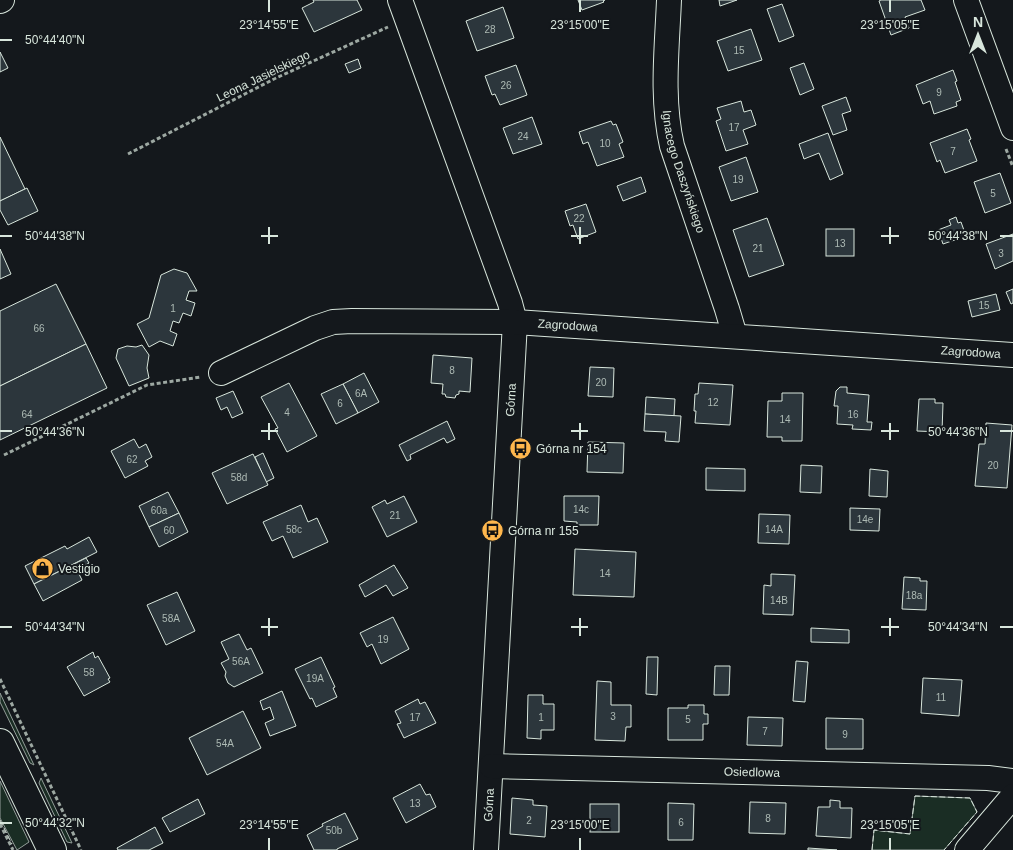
<svg xmlns="http://www.w3.org/2000/svg" width="1013" height="850" font-family="Helvetica,sans-serif">
<rect width="100%" height="100%" fill="#14181c"/>
<g fill="#1a2d24" stroke="#939e99">
<polygon points="0,693 34,765 30,763 0,702"/>
<polygon points="41,778 72,843 67,842 39,783"/>
<polygon points="0,781 29,842 17,850 0,818"/>
<polygon points="915,796 970,798 977,812 944,850 872,850 874,830 910,834"/>
</g>
<g fill="#2c363c" stroke="#d8e6dc">
<polygon points="313,0 357,0 362,10 314,32 302,8 314,2"/>
<polygon points="578,0 605,0 603,1 604,2 582,10"/>
<polygon points="719,0 737,0 720,6"/>
<polygon points="881,0 921,0 925,10 905,17 909,28 891,35 879,1"/>
<polygon points="782,4 794,36 779,42 767,9"/>
<polygon points="503,7 514,38 477,51 466,21"/>
<polygon points="751,29 762,60 728,71 717,41"/>
<polygon points="0,52 8,68 0,72"/>
<polygon points="358,59 361,68 349,73 345,64"/>
<polygon points="804,63 814,89 800,95 790,68"/>
<polygon points="516,65 527,95 500,105 495,94 492,95 485,76"/>
<polygon points="953,70 957,81 955,82 961,100 956,102 957,106 934,114 930,101 923,104 916,85"/>
<polygon points="846,97 851,111 842,114 847,130 833,135 822,106"/>
<polygon points="741,101 744,112 751,110 756,125 743,130 748,144 726,151 716,121 721,119 717,108"/>
<polygon points="532,117 542,144 513,154 503,128"/>
<polygon points="611,121 613,125 616,124 623,142 619,144 624,157 597,166 588,142 583,144 579,132"/>
<polygon points="967,129 971,139 969,140 977,161 945,173 940,160 937,162 930,143"/>
<polygon points="828,133 843,174 830,180 819,153 804,159 799,144"/>
<polygon points="0,137 25,189 0,201"/>
<polygon points="746,157 758,192 731,201 719,167"/>
<polygon points="1000,173 1011,203 985,213 974,182"/>
<polygon points="641,177 646,192 623,201 617,186"/>
<polygon points="27,188 38,211 8,225 0,210 0,201"/>
<polygon points="586,204 596,232 578,239 573,225 570,226 565,211"/>
<polygon points="956,217 958,223 961,222 966,236 943,244 938,230 951,225 949,220"/>
<polygon points="767,218 784,265 749,277 733,230"/>
<rect x="826" y="229" width="28" height="27"/>
<polygon points="1013,234 1013,261 995,269 986,244"/>
<polygon points="0,249 11,274 0,279"/>
<polygon points="174,269 187,273 197,291 189,291 186,300 195,303 191,316 183,313 179,323 173,321 170,331 177,334 173,346 160,341 149,347 137,324 149,318 161,275"/>
<polygon points="56,284 86,344 0,386 0,311"/>
<polygon points="1013,289 1013,303 1011,304 1006,292"/>
<polygon points="996,294 1000,310 972,317 968,301"/>
<polygon points="86,344 107,388 0,440 0,386"/>
<polygon points="142,345 149,355 147,368 149,378 129,386 116,358 118,349 127,346 136,347"/>
<polygon points="433,355 472,358 470,392 459,391 459,394 456,395 455,398 446,397 445,394 442,394 443,384 431,383"/>
<polygon points="590,367 614,368 613,397 588,396"/>
<polygon points="364,373 379,402 358,413 343,384"/>
<polygon points="289,383 317,436 287,452 275,429 278,428 261,397"/>
<polygon points="699,383 733,385 730,425 695,423 696,411 694,411 695,394 698,394"/>
<polygon points="343,384 358,413 336,424 321,394"/>
<polygon points="840,387 847,387 847,393 869,395 867,422 872,422 871,430 852,429 853,425 837,424 838,406 834,406 836,391"/>
<polygon points="233,391 243,413 232,418 227,407 221,410 216,398"/>
<polygon points="782,393 803,393 802,441 782,441 782,437 767,437 768,401 782,401"/>
<polygon points="646,397 675,399 674,416 645,414"/>
<polygon points="919,399 935,399 935,403 943,403 942,432 917,431"/>
<polygon points="645,414 681,416 679,442 665,441 666,432 644,431"/>
<polygon points="447,421 455,439 447,443 444,438 410,455 411,459 407,461 399,445"/>
<polygon points="986,423 1012,425 1007,488 975,486 979,444 985,444"/>
<polygon points="134,439 139,448 146,444 152,457 145,461 148,466 125,478 111,451"/>
<polygon points="588,442 624,443 623,473 587,472"/>
<polygon points="263,453 274,478 266,482 255,457"/>
<polygon points="253,454 268,485 227,504 212,473"/>
<polygon points="801,465 822,466 821,493 800,492"/>
<polygon points="706,468 745,469 745,491 706,490"/>
<polygon points="870,469 888,471 887,497 869,496"/>
<polygon points="168,492 179,513 149,527 139,506"/>
<polygon points="404,496 417,522 387,537 372,507 385,500 387,504"/>
<polygon points="564,496 599,496 598,525 577,525 577,522 564,521"/>
<polygon points="301,505 308,522 317,518 328,542 293,558 283,536 272,541 263,522"/>
<polygon points="850,508 880,509 879,531 850,530"/>
<polygon points="179,513 188,532 159,547 149,527"/>
<polygon points="759,514 790,515 789,544 758,543"/>
<polygon points="89,537 97,552 34,584 25,566 65,546 67,549"/>
<polygon points="575,549 636,552 634,597 573,595"/>
<polygon points="86,558 89,563 77,570 82,580 43,601 34,584"/>
<polygon points="394,565 408,588 393,596 386,585 365,597 359,585"/>
<polygon points="771,574 795,575 793,615 763,614 764,585 771,586"/>
<polygon points="904,577 920,578 920,581 927,581 926,610 902,609"/>
<polygon points="177,592 195,631 166,645 147,605"/>
<polygon points="393,617 409,649 381,664 372,644 367,647 360,633"/>
<polygon points="811,628 849,630 849,643 811,642"/>
<polygon points="239,634 247,650 251,648 263,673 234,687 228,683 225,676 226,672 221,663 229,659 221,642"/>
<polygon points="93,652 95,658 98,656 110,678 108,679 110,682 84,696 67,667"/>
<polygon points="321,657 335,687 333,688 337,697 316,707 312,698 310,699 295,669"/>
<polygon points="647,657 658,657 657,695 646,694"/>
<polygon points="796,661 808,662 805,702 793,701"/>
<polygon points="715,666 730,666 729,695 714,695"/>
<polygon points="923,678 962,680 959,716 921,713"/>
<polygon points="597,681 611,682 611,705 631,705 631,727 626,727 625,741 595,740"/>
<polygon points="282,691 296,726 270,736 265,723 274,719 270,707 263,710 260,701"/>
<polygon points="528,695 543,695 543,704 554,704 554,730 541,730 541,739 527,738"/>
<polygon points="418,699 420,704 425,702 436,723 404,738 397,724 401,723 395,711"/>
<polygon points="688,705 704,705 704,714 708,714 708,724 703,724 703,740 668,740 668,708 688,708"/>
<polygon points="243,711 261,748 207,775 189,738"/>
<polygon points="748,717 783,718 782,746 747,745"/>
<polygon points="826,718 863,719 863,749 826,749"/>
<polygon points="420,784 426,795 430,794 436,807 406,823 393,798"/>
<polygon points="512,798 533,800 533,805 547,806 545,837 510,834"/>
<polygon points="198,799 205,814 170,832 162,818"/>
<polygon points="830,800 840,801 840,808 852,808 851,838 816,836 818,807 830,807"/>
<polygon points="750,802 786,803 785,834 749,833"/>
<polygon points="668,803 694,804 693,840 668,840"/>
<rect x="590" y="804" width="29" height="28"/>
<polygon points="345,813 358,839 337,849 337,850 314,850 307,835 323,826 322,824"/>
<polygon points="155,827 163,843 149,850 118,850 117,848"/>
<polygon points="808,848 837,850 808,850"/>
</g>
<g fill="none" stroke-linecap="round" stroke-linejoin="round">
<defs>
<g id="minor">
<polyline points="400,0 510,303 515,322 486,850"/>
<path id="s1" d="M669,0C667,49 661,98 672,146L727,309L735,336"/>
<polyline points="966,0 1013,128"/>
<polyline points="0,1 2,0"/>
<path id="s2" d="M221,373L315,328L333,322L352,321L515,322L1013,355"/>
<path id="s3" d="M491,766L988,778L1013,781"/>
<polyline points="967,850 1013,796"/>
</g>
<polyline id="major" points="0,743 52,850"/>
</defs>
<use href="#minor" stroke="#d8e6dc" stroke-width="26"/>
<use href="#major" stroke="#d8e6dc" stroke-width="30"/>
<g stroke="#9da8a2" stroke-width="3" stroke-dasharray="4 2.5" stroke-linecap="butt">
<polyline points="1006,149 1013,167"/>
<polyline points="128,154 276,78 388,27"/>
<polyline points="4,455 147,385 201,377"/>
<polyline points="0,679 81,850"/>
<polyline points="0,824 13,850"/>
</g>
<use href="#minor" stroke="#14181c" stroke-width="24"/>
<use href="#major" stroke="#14181c" stroke-width="28"/>
<g stroke="#d8e6dc" stroke-width="1" stroke-dasharray="6 2.5" stroke-linecap="butt">
<polyline points="0,820 12,844"/>
<polyline points="872,850 874,830 910,834 915,796 970,798 977,812 944,850"/>
</g>
</g>
<path fill="none" stroke="#d8e6dc" stroke-width="2" d="M269,0V12M580,0V12M890,0V12M0,40H12M269,227V244M580,227V244M890,227V244M0,236H12M261,236H278M571,236H588M881,236H899M1000,236H1013M269,423V440M580,423V440M890,423V440M0,431H12M261,431H278M571,431H588M881,431H899M1000,431H1013M269,618V636M580,618V636M890,618V636M0,627H12M261,627H278M571,627H588M881,627H899M1000,627H1013M0,823H12M269,838V850M580,838V850M890,838V850"/>
<defs>
<symbol id="bus-disc" viewBox="-11 -11 22 22"><circle r="9.5" fill="#ffb74d" stroke="#14181c"/><path d="M-5-6H5V4H4V6H2V4H-2V6H-4V4H-5ZM-3.5-4V0h7V-4ZM-3.5 1.2v1.5H-2V1.2ZM2 1.2v1.5H3.5V1.2Z" fill="#111"/></symbol>
<symbol id="shop-disc" viewBox="-11 -11 22 22"><circle r="9.5" fill="#ffb74d" stroke="#14181c"/><path d="M-5-2.5h2.3a2.7 3.5 0 0 1 5.4 0H5L5.5 6h-11ZM-1.5-2.5h3a1.5 2.3 0 0 0-3 0Z" fill="#111"/></symbol>
</defs>
<g fill-rule="evenodd">
<use href="#bus-disc" x="508" y="436" width="25" height="25"/>
<use href="#bus-disc" x="480" y="518" width="25" height="25"/>
<use href="#shop-disc" x="30" y="556" width="25" height="25"/>
</g>
<g text-anchor="middle" stroke-width="4" stroke-linejoin="round" paint-order="stroke">
<g font-size="10" fill="#adbab4">
<text x="490" y="33">28</text>
<text x="739" y="54">15</text>
<text x="506" y="89">26</text>
<text x="939" y="96">9</text>
<text x="734" y="131">17</text>
<text x="523" y="140">24</text>
<text x="605" y="147">10</text>
<text x="953" y="155">7</text>
<text x="738" y="183">19</text>
<text x="993" y="197">5</text>
<text x="579" y="222">22</text>
<text x="840" y="247">13</text>
<text x="758" y="252">21</text>
<text x="1001" y="257">3</text>
<text x="984" y="309">15</text>
<text x="173" y="312">1</text>
<text x="39" y="332">66</text>
<text x="452" y="374">8</text>
<text x="601" y="386">20</text>
<text x="361" y="397">6A</text>
<text x="713" y="406">12</text>
<text x="340" y="407">6</text>
<text x="287" y="416">4</text>
<text x="27" y="418">64</text>
<text x="853" y="418">16</text>
<text x="785" y="423">14</text>
<text x="132" y="463">62</text>
<text x="993" y="469">20</text>
<text x="239" y="481">58d</text>
<text x="581" y="513">14c</text>
<text x="159" y="514">60a</text>
<text x="395" y="519">21</text>
<text x="865" y="523">14e</text>
<text x="294" y="533">58c</text>
<text x="774" y="533">14A</text>
<text x="169" y="534">60</text>
<text x="605" y="577">14</text>
<text x="914" y="599">18a</text>
<text x="779" y="604">14B</text>
<text x="171" y="622">58A</text>
<text x="383" y="643">19</text>
<text x="241" y="665">56A</text>
<text x="89" y="676">58</text>
<text x="315" y="682">19A</text>
<text x="941" y="701">11</text>
<text x="613" y="720">3</text>
<text x="415" y="721">17</text>
<text x="541" y="721">1</text>
<text x="688" y="723">5</text>
<text x="765" y="735">7</text>
<text x="845" y="738">9</text>
<text x="225" y="747">54A</text>
<text x="415" y="807">13</text>
<text x="768" y="822">8</text>
<text x="529" y="824">2</text>
<text x="681" y="826">6</text>
<text x="334" y="834">50b</text>
</g>
<g font-size="12" fill="#d8e6dc" stroke="#14181c">
<text transform="translate(263 76) rotate(-26)" y="4">Leona Jasielskiego</text>
<text dy="4" stroke="none"><textPath href="#s1" startOffset="174">Ignacego Daszyńskiego</textPath></text>
<text dy="4" stroke="none"><textPath href="#s2" startOffset="358">Zagrodowa</textPath></text>
<text dy="4" stroke="none"><textPath href="#s2" startOffset="762">Zagrodowa</textPath></text>
<text transform="translate(511 400) rotate(-87)" y="4">Górna</text>
<text dy="4" stroke="none"><textPath href="#s3" startOffset="261">Osiedlowa</textPath></text>
<text transform="translate(489 805) rotate(-87)" y="4">Górna</text>
</g>
<g font-size="12" fill="#d8e6dc" stroke="#14181c" text-anchor="start">
<text x="536" y="453">Górna nr 154</text>
<text x="508" y="535">Górna nr 155</text>
<text x="58" y="573">Vestigio</text>
</g>
</g>
<g font-size="12" text-anchor="middle" fill="#d8e6dc" stroke="#14181c" stroke-width="4" stroke-linejoin="round" paint-order="stroke">
<text x="269" y="29">23°14'55"E</text>
<text x="580" y="29">23°15'00"E</text>
<text x="890" y="29">23°15'05"E</text>
<text x="55" y="44">50°44'40"N</text>
<text x="55" y="240">50°44'38"N</text>
<text x="958" y="240">50°44'38"N</text>
<text x="55" y="436">50°44'36"N</text>
<text x="958" y="436">50°44'36"N</text>
<text x="55" y="631">50°44'34"N</text>
<text x="958" y="631">50°44'34"N</text>
<text x="55" y="827">50°44'32"N</text>
<text x="269" y="829">23°14'55"E</text>
<text x="580" y="829">23°15'00"E</text>
<text x="890" y="829">23°15'05"E</text>
</g>
<g transform="translate(978 35)" stroke="#14181c" stroke-width="4" paint-order="stroke">
<path d="M0-4L9 19L0 12L-9 19Z" fill="#d8e6dc"/>
<text y="-8" font-size="14" font-weight="bold" text-anchor="middle" fill="#d8e6dc">N</text>
</g>
</svg>
